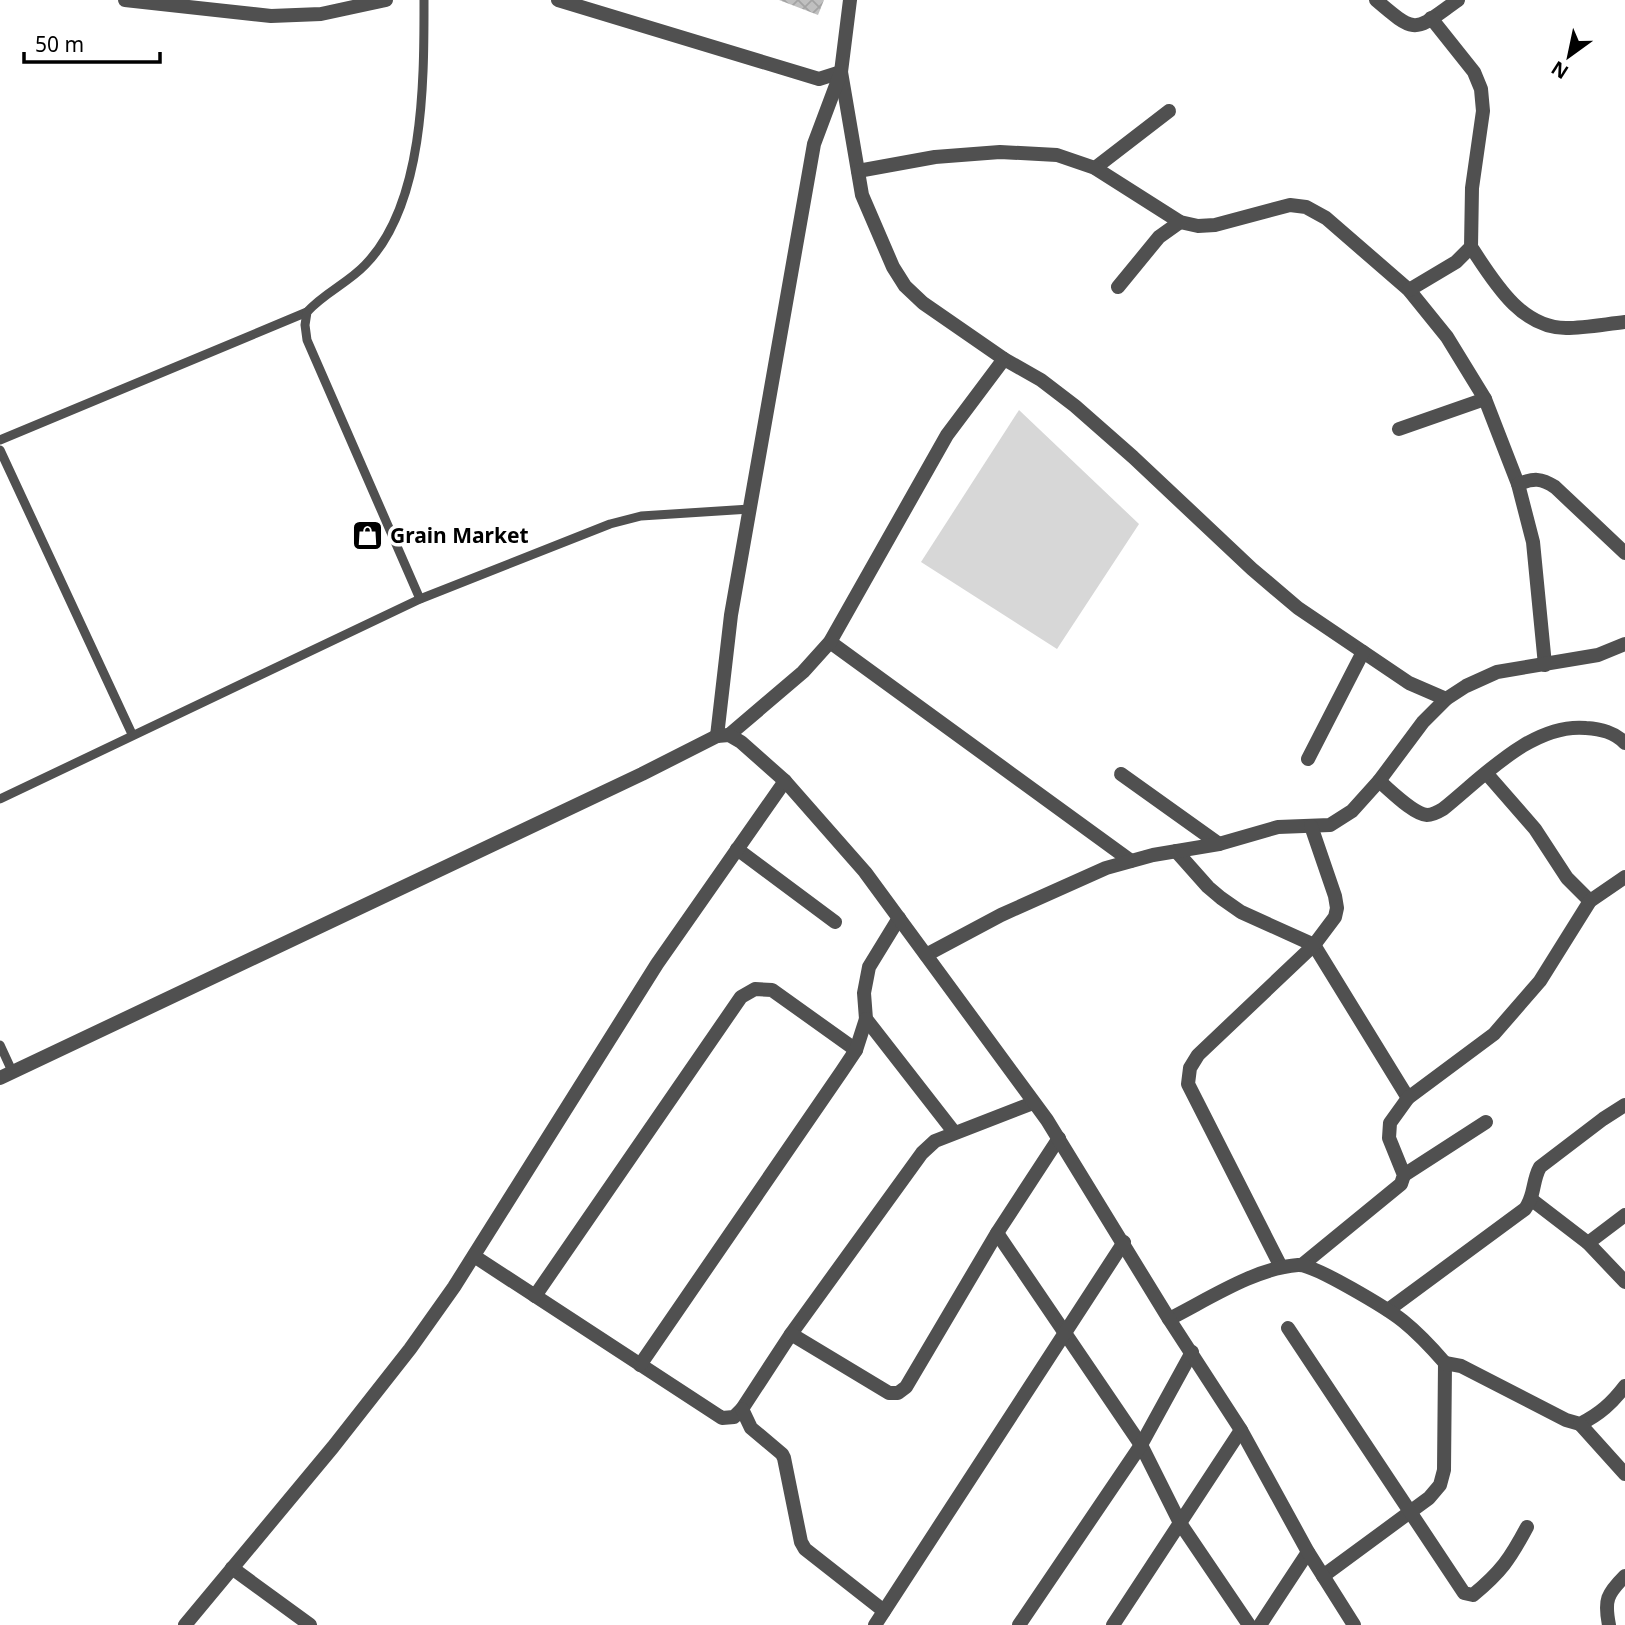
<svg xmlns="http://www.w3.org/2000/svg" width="1625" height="1625" font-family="'Noto Sans',sans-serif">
<defs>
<pattern id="building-cross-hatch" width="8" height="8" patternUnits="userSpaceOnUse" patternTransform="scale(1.75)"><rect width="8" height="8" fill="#c0c0c0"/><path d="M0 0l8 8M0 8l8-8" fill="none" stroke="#a3a3a3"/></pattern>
</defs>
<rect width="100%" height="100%" fill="#fff"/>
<polygon fill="#d7d7d7" points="1019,410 1139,524 1057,649 921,562"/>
<polygon fill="url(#building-cross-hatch)" points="779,0 824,0 818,15"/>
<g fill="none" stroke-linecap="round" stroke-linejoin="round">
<g stroke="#505050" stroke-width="9">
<polyline points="0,440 307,312"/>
<polyline points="0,450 132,734"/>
<path d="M420,599L307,340L305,325L307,312C324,293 348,283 365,265C425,204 424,80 424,0"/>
<polyline points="0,799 420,599 610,524 641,516 750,509"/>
<polyline points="0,1045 12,1071"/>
</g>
<g stroke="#505050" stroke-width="14">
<polyline points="125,0 271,16 321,14 386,0"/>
<path d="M1376,0C1418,36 1414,31 1458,0"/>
<polyline points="841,72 862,195 893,267 905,286 923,303 1004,359 1041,380 1075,406 1133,457 1252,569 1298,608 1409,683 1446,699"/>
<polyline points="1095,168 1169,111"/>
<polyline points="858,171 935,157 1000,152 1057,155 1095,168 1180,222 1198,226 1215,225 1290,205 1306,207 1326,218 1409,290 1447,337 1485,399 1518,484 1533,542 1545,665"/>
<path d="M1471,247C1493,280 1520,328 1566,328C1585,328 1606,324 1625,322"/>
<polyline points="1118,287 1159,237 1180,222"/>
<polyline points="1409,290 1456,262 1471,247 1472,188 1483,111 1481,89 1474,72 1431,18"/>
<polyline points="1399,429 1485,399"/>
<path d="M1518,484C1534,478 1541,478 1555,487L1625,553"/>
<polyline points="830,642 1131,861"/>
<polyline points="729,735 803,672 830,642 947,435 1004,359"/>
<polyline points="1308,759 1363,652"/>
<polyline points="1121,774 1219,844"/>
<polyline points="1487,774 1535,829 1567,878 1590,901"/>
<path d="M1379,781C1390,790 1413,814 1427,815C1432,815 1438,812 1443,809C1483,777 1532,723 1586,728C1601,729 1614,732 1625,743"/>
<polyline points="737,849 835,922"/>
<polyline points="1176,851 1208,887 1221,898 1241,912 1314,945 1408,1098"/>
<polyline points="899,918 869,967 864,993 866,1019 954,1132"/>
<polyline points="926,955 1001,915 1106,868 1153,855 1219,844 1278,827 1330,825 1352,811 1379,781 1423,722 1446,699 1466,686 1497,672 1598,655 1625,644"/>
<polyline points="1404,1175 1486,1122"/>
<polyline points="1532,1200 1588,1243 1625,1282"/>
<polyline points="997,1233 1141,1445 1180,1523 1249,1625"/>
<polyline points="1588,1243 1625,1215"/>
<polyline points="474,1256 722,1418 734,1417 742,1409 791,1334 922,1153 935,1141 1033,1103"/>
<polyline points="1302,1265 1401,1184 1404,1175 1389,1138 1390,1123 1408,1098 1494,1034 1540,981 1590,901 1625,877"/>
<polyline points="1281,1267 1188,1084 1190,1068 1198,1055 1314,945 1335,917 1337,908 1335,896 1311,826"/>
<polyline points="535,1296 741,997 755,989 772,990 856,1050"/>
<path d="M1388,1310L1525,1209C1535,1196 1532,1181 1540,1167L1603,1119L1625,1105"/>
<path d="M1169,1319C1207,1300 1255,1268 1298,1265C1314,1264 1388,1309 1403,1321C1418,1333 1432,1348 1445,1363L1444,1470L1440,1485L1429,1498L1323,1576"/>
<path d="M1288,1328L1464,1593L1473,1595C1501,1572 1510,1559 1527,1527"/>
<polyline points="791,1334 889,1393 898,1393 906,1387 997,1233 1059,1138"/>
<path d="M1445,1363L1461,1366L1566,1420L1580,1424C1600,1414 1612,1403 1625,1386"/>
<polyline points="640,1365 842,1071 856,1050 866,1019"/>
<polyline points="742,1409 751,1428 782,1454 784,1458 801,1542 805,1549 884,1611"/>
<polyline points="1580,1424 1625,1474"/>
<polyline points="232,1568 310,1625"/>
<polyline points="185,1625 333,1447 410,1349 454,1287 657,964 785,781"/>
<polyline points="875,1625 1124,1242"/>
<polyline points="1019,1625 1141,1445 1192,1352"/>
<polyline points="1113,1625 1241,1430"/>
<polyline points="1260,1625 1308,1552"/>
<path d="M1609,1625C1604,1600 1607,1594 1625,1576"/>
</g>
<g stroke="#505050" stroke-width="14">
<polyline points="558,0 819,79 841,72"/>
<polyline points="717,736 731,615 814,144 841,72 850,0"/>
<polyline points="0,1078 642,774 717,736 729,735 741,742 785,781 865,872 1047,1120 1169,1319 1241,1430 1308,1552 1354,1625"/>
</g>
</g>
<defs>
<symbol id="shop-square" viewBox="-11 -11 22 22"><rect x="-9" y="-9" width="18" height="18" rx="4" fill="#000" stroke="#fff"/><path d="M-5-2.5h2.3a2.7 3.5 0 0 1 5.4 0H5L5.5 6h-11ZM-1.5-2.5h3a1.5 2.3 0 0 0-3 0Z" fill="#fff"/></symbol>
</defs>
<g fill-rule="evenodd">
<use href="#shop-square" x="350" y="518" width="35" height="35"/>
</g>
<g text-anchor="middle" stroke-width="7" stroke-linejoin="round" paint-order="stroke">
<g font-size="21" font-weight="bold" fill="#000" stroke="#fff" text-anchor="start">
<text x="390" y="543">Grain Market</text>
</g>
</g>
<g transform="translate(1569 56) rotate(213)" stroke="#ffffff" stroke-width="5" paint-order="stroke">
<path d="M0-5L12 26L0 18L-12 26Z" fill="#000000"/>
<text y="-10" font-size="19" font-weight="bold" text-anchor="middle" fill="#000000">N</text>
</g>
<path d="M24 52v10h136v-10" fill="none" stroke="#000000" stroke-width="3.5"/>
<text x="35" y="52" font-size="21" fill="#000000" stroke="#ffffff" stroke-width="5" paint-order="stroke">50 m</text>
</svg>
